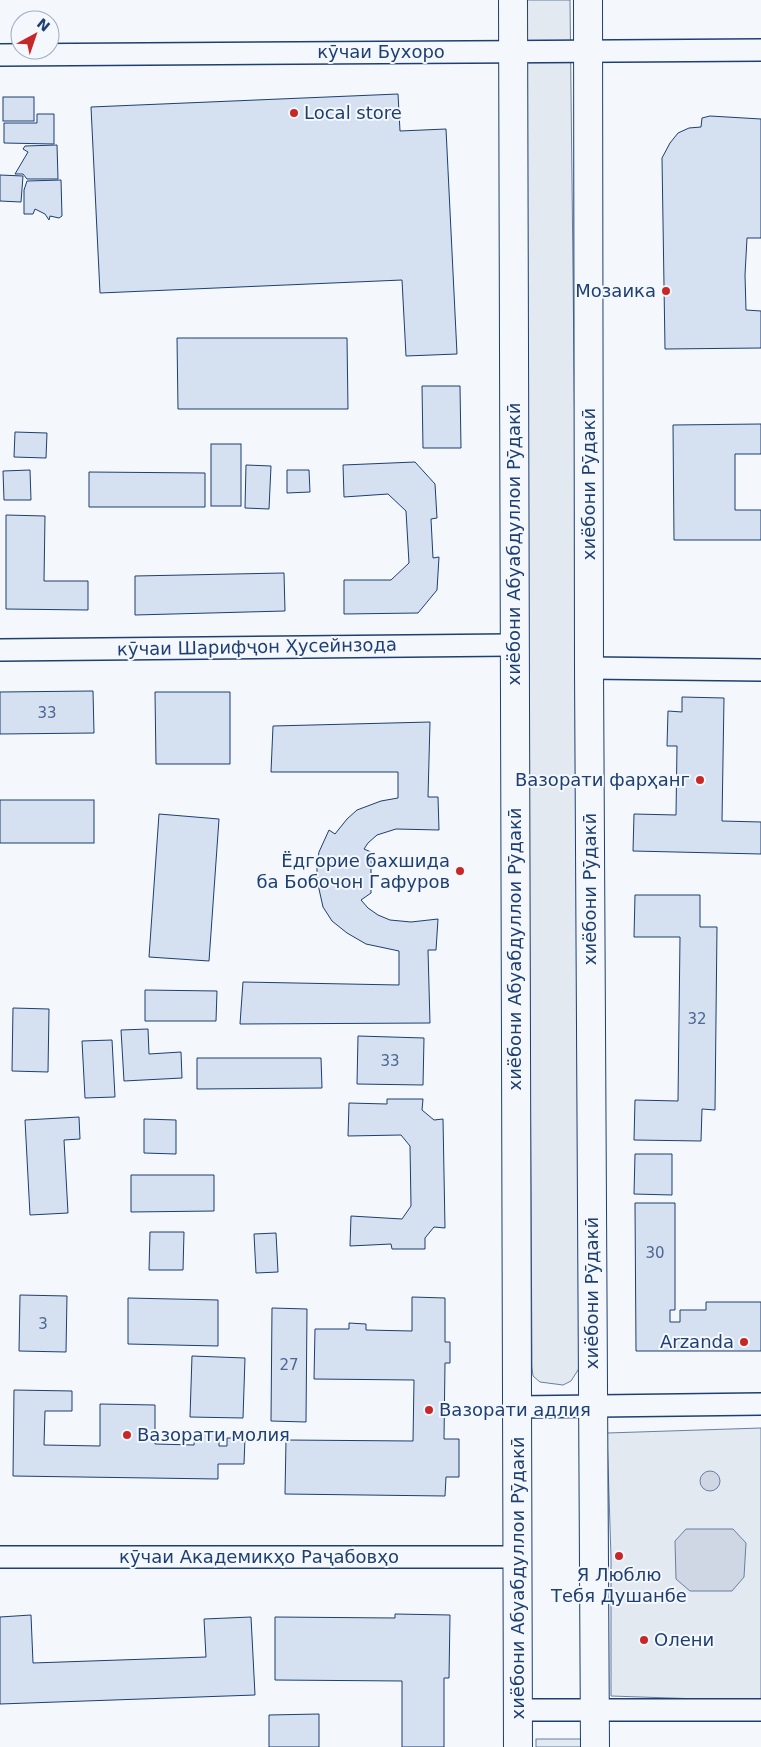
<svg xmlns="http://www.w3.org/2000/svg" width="761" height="1747" font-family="'DejaVu Sans',sans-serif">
<rect width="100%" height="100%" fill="#f4f7fb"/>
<g fill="#e3e9f0" stroke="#687fa3">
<polygon points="524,0 570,0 585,1359 571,1381 563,1385 540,1382 533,1376 532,1367"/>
<polygon points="761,1428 761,1701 611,1696 611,1557 607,1433"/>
<rect x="536" y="1739" width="50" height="8"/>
</g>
<g fill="#cfd7e4" stroke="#687fa3">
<circle cx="710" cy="1481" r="10"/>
<polygon points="686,1529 733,1529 746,1543 744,1577 732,1591 690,1591 676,1579 675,1541"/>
</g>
<g fill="#d5e0f0" stroke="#1d3f73">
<polygon points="398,94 400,131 446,129 457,354 406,356 402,280 100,293 91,107"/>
<rect x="3" y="97" width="31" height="24"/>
<polygon points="37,114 54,114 54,144 4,143 4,123 37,123"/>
<polygon points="710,116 761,119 761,238 747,238 745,275 746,310 761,311 761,348 665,349 662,158 670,143 678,133 689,128 701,127 702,118"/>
<polygon points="57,145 58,179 27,179 23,174 15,174 28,152 23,149 25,146"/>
<polygon points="0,175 23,176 21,202 0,201"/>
<polygon points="61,180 62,216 59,218 50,216 49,220 45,214 35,209 33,214 24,214 24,190 27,181"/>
<polygon points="177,338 347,338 348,409 178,409"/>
<polygon points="422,386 460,386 461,448 423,448"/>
<polygon points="761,424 761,454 735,454 735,510 761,510 761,540 674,540 673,425"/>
<polygon points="15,432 47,433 46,458 14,457"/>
<rect x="211" y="444" width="30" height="62"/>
<polygon points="415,462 435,484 437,518 431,519 433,558 439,557 437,590 418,613 344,614 344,580 391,580 409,563 406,511 388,494 344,497 343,465"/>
<polygon points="246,465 271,466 269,509 245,508"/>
<polygon points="30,470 31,500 4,500 3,471"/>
<polygon points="287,470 309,470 310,492 287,493"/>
<polygon points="89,472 205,473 205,507 89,507"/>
<polygon points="6,515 45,516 44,581 88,581 88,610 6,609"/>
<polygon points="284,573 285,611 135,615 135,576"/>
<polygon points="93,691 94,733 0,734 0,692"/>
<polygon points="155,692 230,692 230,764 156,764"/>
<polygon points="682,697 724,698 722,821 761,822 761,854 633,851 634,814 676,815 677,746 667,746 668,711 682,712"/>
<polygon points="430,722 428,797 438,797 439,830 396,829 377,835 368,843 364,849 371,852 371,893 361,900 368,908 378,915 390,920 411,922 438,919 436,950 428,950 430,1023 240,1024 243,982 399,985 399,951 366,944 347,933 332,921 323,907 317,880 317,864 319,852 329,830 335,834 347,819 357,810 381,801 398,798 398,772 271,772 273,726"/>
<rect x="0" y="800" width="94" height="43"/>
<polygon points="159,814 219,819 209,961 149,957"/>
<polygon points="635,895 700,895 700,927 717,927 715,1110 702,1109 701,1141 634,1140 635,1100 678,1101 680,937 634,937"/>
<polygon points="145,990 217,991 216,1021 145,1021"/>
<polygon points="13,1008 49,1009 48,1072 12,1071"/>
<polygon points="148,1029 149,1054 181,1052 182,1078 124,1081 121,1030"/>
<polygon points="358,1036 424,1038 423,1085 357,1084"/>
<polygon points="112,1040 115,1097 85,1098 82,1041"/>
<polygon points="197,1058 321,1058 322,1088 197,1089"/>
<polygon points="387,1099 423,1099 422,1110 434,1120 443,1119 445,1228 434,1227 425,1238 425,1249 392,1249 391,1244 350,1246 351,1216 402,1219 411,1206 410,1146 401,1135 348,1136 349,1103 387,1104"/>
<polygon points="79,1117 80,1139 64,1140 68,1213 30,1215 25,1120"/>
<polygon points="144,1119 176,1120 176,1154 144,1153"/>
<polygon points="635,1154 672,1154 672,1195 634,1194"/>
<polygon points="131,1175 214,1175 214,1211 131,1212"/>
<polygon points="635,1203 675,1203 675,1310 670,1310 670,1322 680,1322 680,1310 706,1310 706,1302 761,1302 761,1351 636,1351"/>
<polygon points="150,1232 184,1232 183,1270 149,1270"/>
<polygon points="276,1233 278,1272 256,1273 254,1234"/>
<polygon points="20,1295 67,1296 66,1352 19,1351"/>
<polygon points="412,1297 445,1298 445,1342 450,1342 450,1363 445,1363 444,1439 459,1439 459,1477 446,1477 445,1496 285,1494 286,1440 413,1441 414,1380 314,1379 315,1329 349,1329 349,1323 366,1324 366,1330 412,1331"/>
<polygon points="128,1298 218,1300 218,1346 128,1344"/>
<polygon points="272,1308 307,1309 306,1422 271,1421"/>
<polygon points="192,1356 245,1358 243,1418 190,1417"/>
<polygon points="14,1390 72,1391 72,1411 45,1411 44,1445 100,1446 100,1404 155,1405 155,1444 194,1445 195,1433 219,1433 219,1446 227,1446 227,1438 245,1438 244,1464 218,1464 218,1479 13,1476"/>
<polygon points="395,1614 450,1615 449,1678 444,1678 444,1747 402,1747 402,1681 275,1680 275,1617 395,1618"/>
<polygon points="31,1615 33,1663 206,1657 204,1619 251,1617 255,1695 0,1704 0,1617"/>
<polygon points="319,1714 319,1747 269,1747 269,1715"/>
</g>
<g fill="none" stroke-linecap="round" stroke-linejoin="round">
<defs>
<g id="minor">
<polyline points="0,55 761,50"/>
<polyline points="0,650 514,645"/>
<polyline points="589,668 761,670"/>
<polyline points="517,1407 761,1404"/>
<polyline points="0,1557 517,1557"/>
<polyline points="518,1710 761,1710"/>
</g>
<g id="highway">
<polyline points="513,0 518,1747"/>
<polyline points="588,0 589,668 595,1747"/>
</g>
</defs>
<use href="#minor" stroke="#1d3f73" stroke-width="24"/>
<use href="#highway" stroke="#1d3f73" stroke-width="30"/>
<use href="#minor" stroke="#f4f7fb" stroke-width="21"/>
<use href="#highway" stroke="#f4f7fb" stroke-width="28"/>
</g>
<g fill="#c62828" stroke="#f4f7fb" stroke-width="2">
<circle cx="294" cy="113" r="5"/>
<circle cx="666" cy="291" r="5"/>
<circle cx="700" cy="780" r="5"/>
<circle cx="460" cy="871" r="5"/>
<circle cx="744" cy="1342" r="5"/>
<circle cx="429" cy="1410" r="5"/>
<circle cx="127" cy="1435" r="5"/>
<circle cx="619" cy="1556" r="5"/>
<circle cx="644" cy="1640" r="5"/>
</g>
<g text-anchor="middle" stroke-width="4" stroke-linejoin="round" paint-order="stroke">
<g font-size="15" fill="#4b6792">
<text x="47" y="718">33</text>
<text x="697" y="1024">32</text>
<text x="390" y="1066">33</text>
<text x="655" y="1258">30</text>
<text x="43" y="1329">3</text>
<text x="289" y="1370">27</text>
</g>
<g font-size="18" fill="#1d3f73" stroke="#f4f7fb">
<text x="381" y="58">кӯчаи Бухоро</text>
<text transform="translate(589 484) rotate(-90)" y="6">хиёбони Рӯдакӣ</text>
<text transform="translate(514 544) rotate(-90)" y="6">хиёбони Абуабдуллои Рӯдакӣ</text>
<text transform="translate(257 647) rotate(-1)" y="6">кӯчаи Шарифҷон Ҳусейнзода</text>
<text transform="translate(590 889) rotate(-90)" y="6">хиёбони Рӯдакӣ</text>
<text transform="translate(515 949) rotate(-90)" y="6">хиёбони Абуабдуллои Рӯдакӣ</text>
<text transform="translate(592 1293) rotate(-90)" y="6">хиёбони Рӯдакӣ</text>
<text x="259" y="1563">кӯчаи Академикҳо Раҷабовҳо</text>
<text transform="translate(518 1578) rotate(-90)" y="6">хиёбони Абуабдуллои Рӯдакӣ</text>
</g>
<g font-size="18" fill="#1d3f73" stroke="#f4f7fb" text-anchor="start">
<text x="304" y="119">Local store</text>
<text x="656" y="297" text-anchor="end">Мозаика</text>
<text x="690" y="786" text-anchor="end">Вазорати фарҳанг</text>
<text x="450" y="867" text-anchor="end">Ёдгорие бахшида<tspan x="450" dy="21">ба Бобочон Гафуров</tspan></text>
<text x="734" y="1348" text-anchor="end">Arzanda</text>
<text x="439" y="1416">Вазорати адлия</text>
<text x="137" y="1441">Вазорати молия</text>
<text x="619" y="1581" text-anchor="middle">Я Люблю<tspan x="619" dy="21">Тебя Душанбе</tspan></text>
<text x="654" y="1646">Олени</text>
</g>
</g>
<g transform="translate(35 35) rotate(40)"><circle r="24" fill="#f4f7fb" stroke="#9eadc5"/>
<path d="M0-4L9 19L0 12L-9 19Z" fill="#c62828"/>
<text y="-8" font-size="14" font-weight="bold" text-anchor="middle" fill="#1d3f73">N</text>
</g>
</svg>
